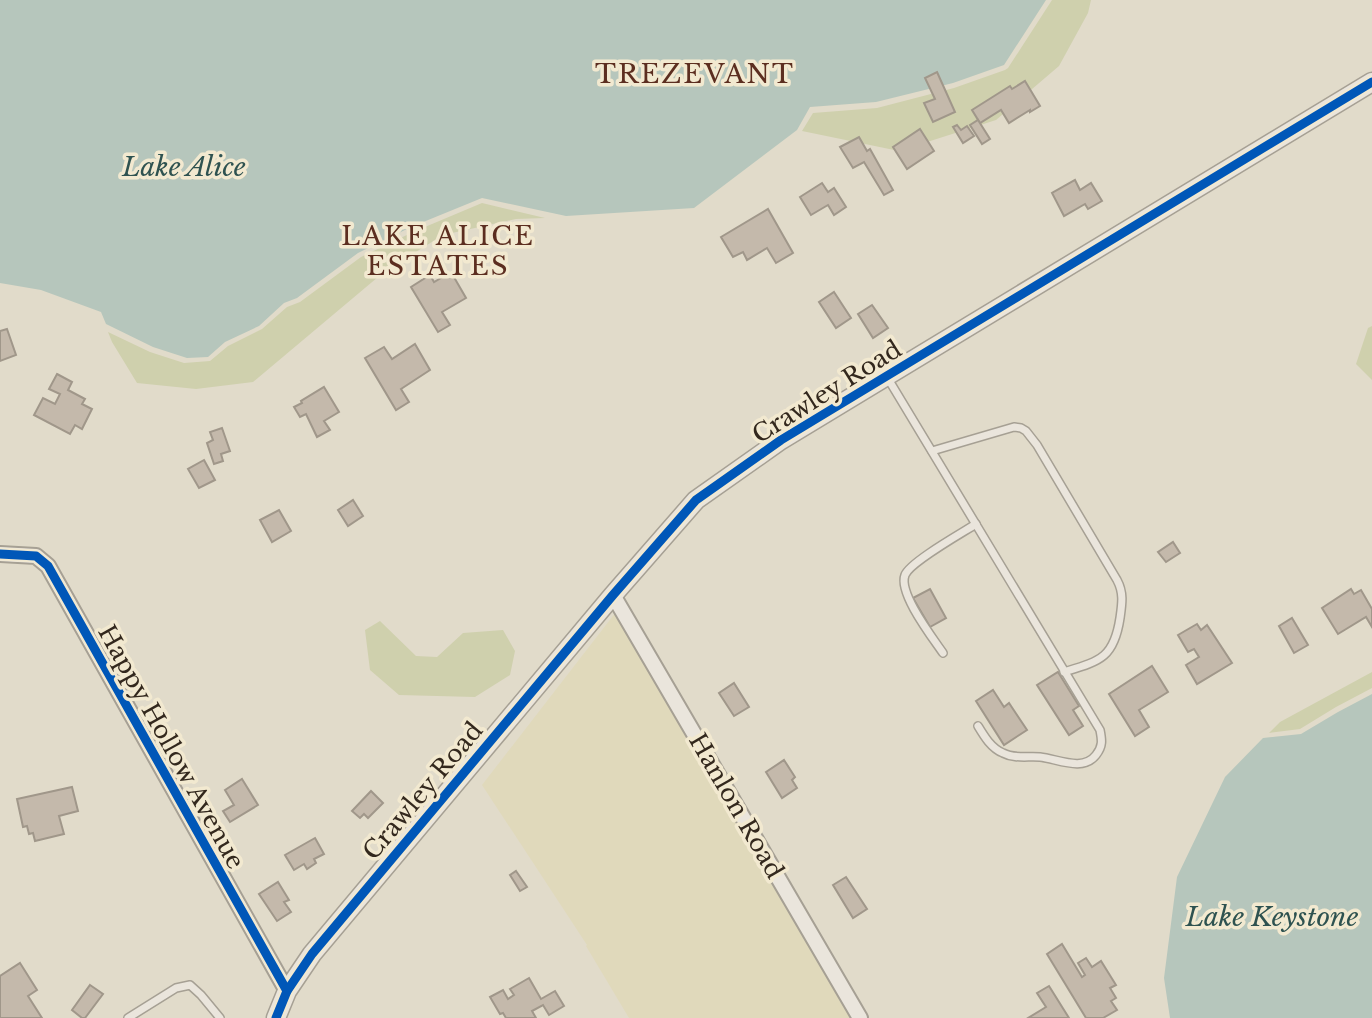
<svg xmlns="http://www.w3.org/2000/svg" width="1372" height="1018" font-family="'Libre Baskerville',serif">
<rect width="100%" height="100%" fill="#e1dbca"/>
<polygon fill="#e0d9bb" points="616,612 852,1018 629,1018 586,946 587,945 482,785"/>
<g fill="#cfd0ad">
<polygon points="1052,0 1091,0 1088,13 1059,66 996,120 899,151 802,131 813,113 877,108 954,88 1005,70 1008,68"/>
<polygon points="482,203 545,218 516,219 443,235 384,272 253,382 196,389 137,383 112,342 108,332 150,352 184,363 210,361 228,346 262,329 287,307 300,302 361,257 413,232"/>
<polygon points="1372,326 1372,380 1356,364 1368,328"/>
<polygon points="380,621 416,656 437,657 463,633 503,630 515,651 510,675 475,697 399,695 370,670 365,630"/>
<polygon points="1372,672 1372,688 1336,707 1300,729 1269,733 1280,722"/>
</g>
<g fill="#b6c6bc">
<polygon points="0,0 1046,0 1004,65 953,83 876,102 810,107 797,130 694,208 566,216 482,198 411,227 358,253 297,298 284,303 259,326 225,342 208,357 187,358 153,347 106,324 101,312 41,290 0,283"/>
<polygon points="1372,694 1372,1018 1170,1018 1164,978 1177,877 1225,777 1263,738 1301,734 1338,712"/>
</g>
<g fill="#c4b9ab" stroke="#a0978a" stroke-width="2">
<polygon points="937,72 955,112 933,122 924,103 935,99 925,78"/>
<polygon points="1025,81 1040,106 1030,112 1030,110 1009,123 1001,110 980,123 972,110 1010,86 1012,89"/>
<polygon points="978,120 990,139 982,144 970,125"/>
<polygon points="957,125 961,130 967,126 974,136 963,143 953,127"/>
<polygon points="920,129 934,151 907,169 893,147"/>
<polygon points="859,137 867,151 870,149 893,190 884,195 864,162 853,168 840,147"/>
<polygon points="1075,180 1080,190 1091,183 1102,201 1088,209 1085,204 1064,216 1052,193"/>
<polygon points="822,183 828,192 834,188 846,207 834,215 828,205 811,215 800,197"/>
<polygon points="768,209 793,253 776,263 767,248 747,260 743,252 733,257 721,237"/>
<polygon points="451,272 466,298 442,312 450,325 438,332 411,287 430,275 434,282"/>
<polygon points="834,292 851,318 836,328 819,302"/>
<polygon points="872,305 888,328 873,338 858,314"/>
<polygon points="7,329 16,355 0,361 0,331"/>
<polygon points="415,344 430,370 401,389 409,402 396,410 365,358 384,347 392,359"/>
<polygon points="57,374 72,382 68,390 85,399 82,404 92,409 82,429 75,425 70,434 34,415 43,398 55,404 60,394 49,389"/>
<polygon points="324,387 339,412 324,421 330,430 317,437 306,414 300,417 294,407 302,403 301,401"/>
<polygon points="222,428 230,451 221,454 223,461 214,464 207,443 213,440 210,432"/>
<polygon points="204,460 215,480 199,488 188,469"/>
<polygon points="353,500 363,516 348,526 338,510"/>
<polygon points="279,510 291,531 272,542 260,520"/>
<polygon points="1173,542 1180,553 1166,562 1158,552"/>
<polygon points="930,589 946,618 930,627 913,598"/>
<polygon points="1351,589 1354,594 1361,590 1372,609 1372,627 1366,617 1338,634 1322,608"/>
<polygon points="1292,618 1308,645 1294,653 1279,626"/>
<polygon points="1197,624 1201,630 1207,625 1232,663 1197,684 1186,665 1199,657 1194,649 1188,652 1178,635"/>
<polygon points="1152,666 1168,692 1139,710 1149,727 1135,736 1109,694"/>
<polygon points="1058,672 1079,706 1073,710 1083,726 1069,735 1037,685"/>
<polygon points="734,683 749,707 734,716 719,693"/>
<polygon points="993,690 1004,707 1009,703 1027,730 1004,745 976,701"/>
<polygon points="784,760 795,777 792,780 797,788 782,798 766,772"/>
<polygon points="242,779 258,805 230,822 223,811 234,805 225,790"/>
<polygon points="72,787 78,811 59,816 64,834 35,841 33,833 29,834 27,826 23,827 17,799"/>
<polygon points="371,791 383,803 368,818 364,814 360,818 352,811"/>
<polygon points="315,838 324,854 314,859 316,863 307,869 304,864 294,870 285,855"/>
<polygon points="516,871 527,887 520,891 510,875"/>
<polygon points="846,877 867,909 853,918 833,885"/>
<polygon points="278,882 289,900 284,902 291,912 277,921 259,894"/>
<polygon points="1062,944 1082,977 1085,975 1078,963 1086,958 1092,967 1101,961 1116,985 1110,988 1116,998 1111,1001 1117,1010 1103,1018 1086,1018 1047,954"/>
<polygon points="20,963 37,990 28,996 42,1018 0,1018 0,976"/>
<polygon points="529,978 541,999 555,991 564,1006 549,1015 543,1005 532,1011 536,1018 506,1018 503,1013 500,1014 490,997 503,990 508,999 514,995 510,989"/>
<polygon points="90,985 103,994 85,1018 82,1018 72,1010"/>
<polygon points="1049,986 1069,1018 1028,1018 1046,1007 1037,993"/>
</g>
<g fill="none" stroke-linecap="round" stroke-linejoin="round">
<defs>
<g id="service">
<path d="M887,377L1100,730C1102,740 1103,746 1096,755C1083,772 1058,759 1040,757C1028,756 1014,759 1003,753C991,748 984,736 978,726"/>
<path d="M932,451L1014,427L1021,428L1026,431L1037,445L1117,580C1124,593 1122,604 1120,618C1114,658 1100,661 1064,672"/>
<path d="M943,653C932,637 898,593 905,575C910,562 962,533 976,524"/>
<polyline points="128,1018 176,988 190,985 201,995 220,1018"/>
</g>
<g id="minor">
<polyline points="0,554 36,556 48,566 287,991"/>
<polyline points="613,595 860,1018"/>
</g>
<polyline id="tertiary" points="276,1018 287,991 312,954 613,595 696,500 781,440 1372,82"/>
</defs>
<use href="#service" stroke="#a6a094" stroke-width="10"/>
<use href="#minor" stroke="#a6a094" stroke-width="18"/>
<use href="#tertiary" stroke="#a6a094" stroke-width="21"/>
<use href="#service" stroke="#eae5dc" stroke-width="7"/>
<use href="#minor" stroke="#eae5dc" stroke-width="14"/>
<use href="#tertiary" stroke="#eae5dc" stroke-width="18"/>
<defs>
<g id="cycleway">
<polyline points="0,554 36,556 48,566 287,991"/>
<polyline points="276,1018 287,991 312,954 613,595 696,500 781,440 1372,82"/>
</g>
</defs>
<use href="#cycleway" stroke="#f2e9d0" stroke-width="13"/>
<use href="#cycleway" stroke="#0057b8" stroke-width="9"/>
</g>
<g text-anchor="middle" stroke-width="7" stroke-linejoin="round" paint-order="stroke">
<g font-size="24" fill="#33281d" stroke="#f2e9d0">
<text transform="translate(827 392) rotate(-32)" y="8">Crawley Road</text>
<text transform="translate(171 747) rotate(61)" y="8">Happy Hollow Avenue</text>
<text transform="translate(423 791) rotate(-50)" y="8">Crawley Road</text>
<text transform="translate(736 806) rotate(60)" y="8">Hanlon Road</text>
</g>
<g font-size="26" letter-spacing="2" fill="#5c2e20" stroke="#f2e9d0">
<text x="695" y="83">TREZEVANT</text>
<text x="438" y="245">LAKE ALICE<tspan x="438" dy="30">ESTATES</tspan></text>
</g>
<g font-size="26" font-style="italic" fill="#2e5250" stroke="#f2e9d0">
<text x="184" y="176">Lake Alice</text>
<text x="1272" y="926">Lake Keystone</text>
</g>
</g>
</svg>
